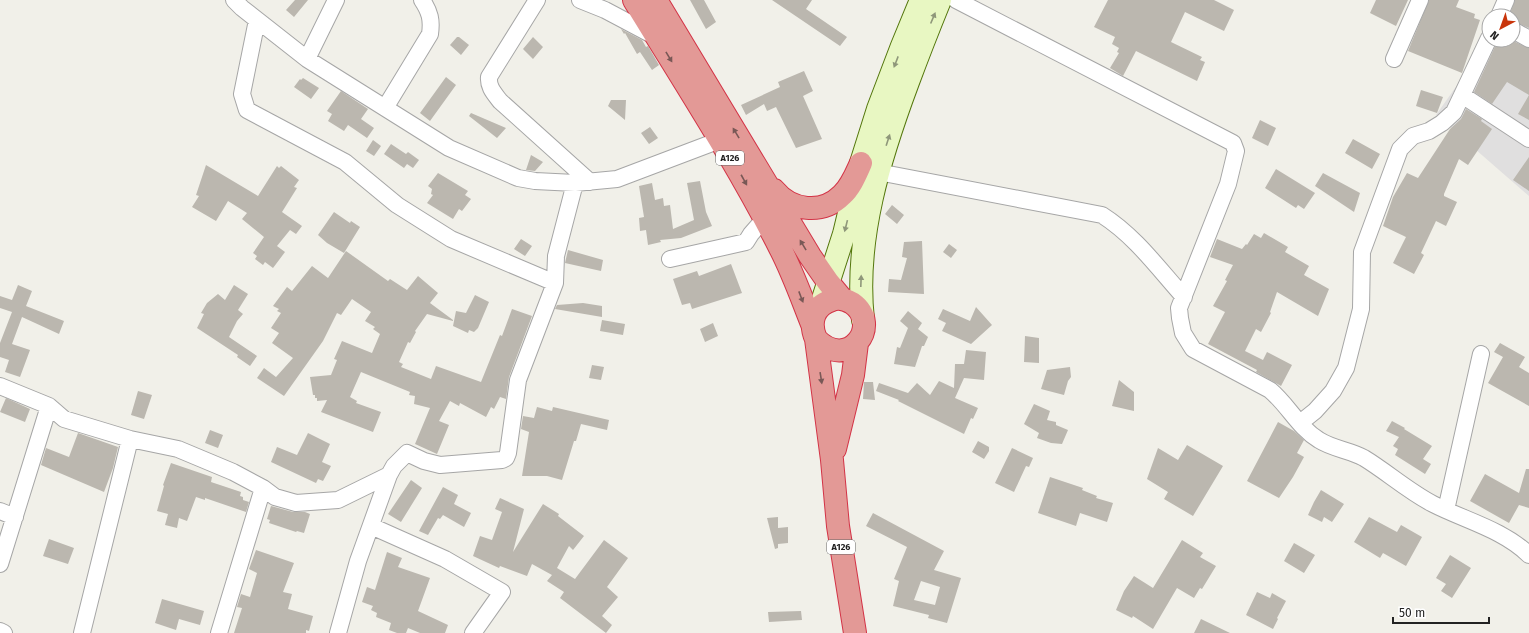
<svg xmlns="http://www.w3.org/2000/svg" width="1529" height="633" font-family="'Fira Sans',sans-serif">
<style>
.residential{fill:#e0dfdf}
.building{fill:#bbb7af;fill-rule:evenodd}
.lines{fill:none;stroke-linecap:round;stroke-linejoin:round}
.street-casing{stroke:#a6a6a6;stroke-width:18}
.secondary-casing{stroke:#53760b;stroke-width:24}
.highway-casing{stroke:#d33346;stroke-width:24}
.street{stroke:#fff;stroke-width:16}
.secondary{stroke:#e8f7c2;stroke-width:22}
.highway{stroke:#e39996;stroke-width:22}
.oneway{fill:#8f977a}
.oneway2{fill:#795856}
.labels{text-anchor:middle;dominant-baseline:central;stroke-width:3.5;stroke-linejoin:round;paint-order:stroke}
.shield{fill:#fff;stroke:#646464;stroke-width:1}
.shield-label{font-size:9px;font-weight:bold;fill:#222}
</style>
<rect width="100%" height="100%" fill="#f1f0e9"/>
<path class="residential" d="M 1517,0 L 1529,0 L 1529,196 L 1436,115 L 1489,40 L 1513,40 L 1513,16 L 1506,16 Z"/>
<path class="building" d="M 295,0 L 308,0 L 294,17 L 286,10 Z
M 690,0 L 704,0 L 716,22 L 706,29 Z
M 772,0 L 812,0 L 806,9 L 847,37 L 840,46 Z
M 1108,0 L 1214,0 L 1234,10 L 1224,31 L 1185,12 L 1171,42 L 1202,57 L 1200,60 L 1205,62 L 1197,81 L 1136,51 L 1123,76 L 1110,68 L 1119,53 L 1117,52 L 1119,48 L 1112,44 L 1115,37 L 1094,27 Z
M 1376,0 L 1408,0 L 1396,26 L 1370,13 Z
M 1429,0 L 1459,0 L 1456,7 L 1475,14 L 1474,18 L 1480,20 L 1462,73 L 1408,51 Z
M 1515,0 L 1529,0 L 1529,28 L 1513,21 L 1513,16 L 1509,16 Z
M 621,29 L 642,40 L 646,47 L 648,46 L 659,65 L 652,70 L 640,52 L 637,54 L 625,33 L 624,34 Z
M 457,37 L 459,37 L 469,45 L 461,55 L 450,45 Z
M 533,37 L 543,47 L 533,59 L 523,49 Z
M 1498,40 L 1505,45 L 1509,40 L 1511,40 L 1529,48 L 1529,120 L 1518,114 L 1529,95 L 1507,82 L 1492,104 L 1474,92 Z
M 804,71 L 813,91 L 803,96 L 822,139 L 796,148 L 776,107 L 767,111 L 764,104 L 746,115 L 741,105 L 780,87 L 778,82 Z
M 446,77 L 456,85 L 430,121 L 420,113 Z
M 303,78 L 319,88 L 311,99 L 294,87 L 300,79 L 301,80 Z
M 1421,90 L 1443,97 L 1437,113 L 1416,106 Z
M 341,91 L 368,109 L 361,119 L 374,128 L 367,138 L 348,125 L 344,131 L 328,121 L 332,114 L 327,111 Z
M 611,100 L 626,100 L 625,120 L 608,106 Z
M 1466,109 L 1482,119 L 1481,121 L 1492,129 L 1468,165 L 1459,159 L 1444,194 L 1444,196 L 1457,202 L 1446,226 L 1436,221 L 1421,253 L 1424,255 L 1414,274 L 1393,263 L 1406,237 L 1383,226 L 1393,197 L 1407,173 L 1418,178 L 1450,129 L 1461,119 Z
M 471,113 L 506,128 L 497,138 L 469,116 Z
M 1260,120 L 1276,128 L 1268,146 L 1252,138 Z
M 650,127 L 658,138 L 649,144 L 641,133 Z
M 1353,139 L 1380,154 L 1372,169 L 1345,153 Z
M 373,140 L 381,146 L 374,156 L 366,151 Z
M 391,144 L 406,154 L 408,152 L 419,160 L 413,168 L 407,164 L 404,168 L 384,154 Z
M 531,155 L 543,162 L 535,171 L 526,170 Z
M 1529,157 L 1529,191 L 1513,180 Z
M 206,165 L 258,196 L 277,166 L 279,168 L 281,166 L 299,180 L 294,187 L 297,188 L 282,212 L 302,226 L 296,234 L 290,230 L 277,246 L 285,252 L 273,268 L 265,262 L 263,265 L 255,259 L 257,256 L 253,253 L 264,237 L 242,219 L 247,213 L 228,201 L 216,221 L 192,207 L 199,196 L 196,195 Z
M 1276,169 L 1315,193 L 1304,209 L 1298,205 L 1296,208 L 1265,188 Z
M 438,173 L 468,191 L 465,195 L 471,199 L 462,211 L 459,209 L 453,219 L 427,203 L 433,195 L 431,194 L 432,189 L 428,186 Z
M 1323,173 L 1360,193 L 1354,212 L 1315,186 Z
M 700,181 L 706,212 L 712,226 L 681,238 L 660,240 L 661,242 L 648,245 L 646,230 L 640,231 L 639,218 L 644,217 L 639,186 L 652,183 L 655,200 L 663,198 L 664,206 L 670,205 L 673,229 L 694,220 L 687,183 Z
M 892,205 L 904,215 L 897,224 L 885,214 Z
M 334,212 L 350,223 L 351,221 L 360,227 L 344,253 L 327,243 L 318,235 Z
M 1264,233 L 1288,247 L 1285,252 L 1309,266 L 1304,275 L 1329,289 L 1318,316 L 1277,292 L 1270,312 L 1271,313 L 1261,332 L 1256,329 L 1245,351 L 1263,360 L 1267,352 L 1292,365 L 1281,386 L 1256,372 L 1257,370 L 1208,344 L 1225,312 L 1213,306 L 1227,281 L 1225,280 L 1233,265 L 1210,257 L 1217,239 L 1242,249 L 1246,244 L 1247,245 L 1254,234 L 1261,238 Z
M 521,239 L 532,246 L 525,256 L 514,249 Z
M 922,241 L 924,294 L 888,292 L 889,279 L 901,280 L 907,258 L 902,257 L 904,242 Z
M 949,244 L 957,250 L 951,258 L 943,252 Z
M 568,250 L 603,260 L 601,271 L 565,263 Z
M 346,251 L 388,281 L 390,279 L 407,290 L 418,276 L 438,293 L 430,303 L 453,320 L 453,321 L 427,314 L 415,331 L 416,332 L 410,343 L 408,342 L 399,362 L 403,364 L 401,367 L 431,379 L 436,366 L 481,382 L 500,335 L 502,336 L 512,309 L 532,316 L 509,377 L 506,399 L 500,397 L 494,409 L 491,407 L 486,417 L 460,403 L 459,406 L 450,401 L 439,421 L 449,425 L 437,454 L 415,444 L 430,408 L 414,404 L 415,396 L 409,395 L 410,392 L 361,372 L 350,397 L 357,401 L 356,403 L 381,412 L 373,432 L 321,412 L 327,400 L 317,401 L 317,398 L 315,398 L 315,395 L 313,395 L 310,377 L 331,375 L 337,360 L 334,359 L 342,341 L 372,353 L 380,334 L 373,329 L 375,327 L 365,321 L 371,312 L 352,299 L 341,315 L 337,313 L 323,341 L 284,396 L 257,378 L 264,368 L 276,377 L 293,358 L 272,343 L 279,333 L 271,328 L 281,313 L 277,311 L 279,309 L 273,306 L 287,287 L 292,291 L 312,266 L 328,278 Z
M 731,264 L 742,293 L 692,309 L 690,303 L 682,305 L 673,279 L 697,271 L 699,276 Z
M 18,285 L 32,291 L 26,306 L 64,321 L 59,334 L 22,317 L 12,344 L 30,350 L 20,377 L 5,372 L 9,360 L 0,357 L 0,343 L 12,312 L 0,308 L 0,296 L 12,300 Z
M 234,285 L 248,294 L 238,310 L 243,314 L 237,321 L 229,337 L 257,356 L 250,366 L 237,357 L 238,355 L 197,328 L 204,314 L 201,313 L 207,303 L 218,294 L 225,300 Z
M 475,295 L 489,302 L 478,328 L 474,332 L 469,330 L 468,333 L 453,326 L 456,311 L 466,313 Z
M 583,303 L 602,306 L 602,317 L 555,309 L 557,305 Z
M 976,307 L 992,325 L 971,344 L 942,331 L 946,323 L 938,319 L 943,309 L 970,321 Z
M 908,311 L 922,323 L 918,329 L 928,337 L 924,346 L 922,346 L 915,367 L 894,364 L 897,347 L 900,348 L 908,328 L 900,321 Z
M 602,320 L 625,324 L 623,335 L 600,331 Z
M 713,323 L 718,336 L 705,342 L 700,329 Z
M 1025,336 L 1039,338 L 1039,363 L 1024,362 Z
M 1500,343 L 1525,357 L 1519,367 L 1529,373 L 1529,406 L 1488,383 L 1503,357 L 1494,352 Z
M 966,350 L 986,352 L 984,380 L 964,378 L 955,398 L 978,408 L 973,419 L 971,418 L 964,434 L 898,401 L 899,400 L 876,391 L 879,383 L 908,393 L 917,383 L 930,395 L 939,381 L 954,388 L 955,364 L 964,364 Z
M 592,365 L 604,367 L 601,380 L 589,378 Z
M 1070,367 L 1071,377 L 1068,381 L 1064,395 L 1041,389 L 1047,370 Z
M 1119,380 L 1134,392 L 1134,411 L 1112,406 Z
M 864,382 L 873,382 L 875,400 L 863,399 Z
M 138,391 L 152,395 L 144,419 L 131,415 Z
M 6,398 L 30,409 L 25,422 L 0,412 Z
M 1034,404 L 1050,411 L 1047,420 L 1056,422 L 1056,425 L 1068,430 L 1062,444 L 1051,443 L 1037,438 L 1039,433 L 1024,424 Z
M 537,407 L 552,411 L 553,407 L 609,420 L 607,430 L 581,424 L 576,441 L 574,441 L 562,480 L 547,476 L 522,476 L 529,432 L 521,429 L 523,416 L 534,418 Z
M 1392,421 L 1405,428 L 1404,429 L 1432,446 L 1423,459 L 1431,464 L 1425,474 L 1395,455 L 1398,449 L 1393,446 L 1399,437 L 1386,431 Z
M 1278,422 L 1294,431 L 1304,440 L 1297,453 L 1304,457 L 1293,477 L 1279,498 L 1247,481 Z
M 210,430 L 223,435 L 218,448 L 205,443 Z
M 78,433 L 118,447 L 113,468 L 104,492 L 41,465 L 46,448 L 69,457 Z
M 308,433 L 330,444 L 322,462 L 331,466 L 323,481 L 318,479 L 316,483 L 271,462 L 277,447 L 297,455 Z
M 978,441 L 989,447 L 989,451 L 984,459 L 972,452 Z
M 1187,445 L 1223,466 L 1193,516 L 1164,499 L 1168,492 L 1147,479 L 1158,448 L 1178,460 Z
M 1012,448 L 1033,458 L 1029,467 L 1026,466 L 1014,492 L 995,483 Z
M 171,463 L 212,477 L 211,482 L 241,492 L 240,496 L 243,497 L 243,500 L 249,502 L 246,512 L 205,498 L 205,500 L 196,497 L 187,521 L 179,518 L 177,528 L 165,525 L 168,514 L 157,511 L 164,486 L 163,485 Z
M 1526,469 L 1529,469 L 1529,508 L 1519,505 L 1509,523 L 1470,501 L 1485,474 L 1519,493 Z
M 1050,477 L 1083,488 L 1082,490 L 1097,496 L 1096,498 L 1113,503 L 1107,522 L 1080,513 L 1076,526 L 1038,513 Z
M 411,480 L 422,488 L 401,522 L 388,514 Z
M 443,487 L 458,495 L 454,504 L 471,513 L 464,527 L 443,515 L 440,519 L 438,518 L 428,535 L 419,531 Z
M 1321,490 L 1344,504 L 1332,522 L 1324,517 L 1322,522 L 1308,515 L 1314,502 Z
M 500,498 L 524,509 L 513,552 L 543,504 L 559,514 L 558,516 L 584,536 L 573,550 L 569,546 L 557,568 L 575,579 L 604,540 L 628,558 L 607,587 L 618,597 L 602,616 L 612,625 L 606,633 L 560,598 L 564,592 L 547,581 L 552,575 L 532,564 L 527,576 L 500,566 L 499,568 L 473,556 L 480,536 L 492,540 L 502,512 L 495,509 Z
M 271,506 L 293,512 L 305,512 L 310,514 L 304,533 L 297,531 L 296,532 L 269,523 L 270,520 L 267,519 Z
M 873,513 L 944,551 L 934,570 L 961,578 L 947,623 L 928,618 L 929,615 L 893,606 L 899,581 L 894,579 L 907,547 L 866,526 ZM 921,581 L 940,587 L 935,605 L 914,600 Z
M 778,517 L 778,528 L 788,527 L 788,543 L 778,544 L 778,548 L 775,549 L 767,518 Z
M 1369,517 L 1397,532 L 1401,525 L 1422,537 L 1406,566 L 1383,553 L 1380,558 L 1354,542 Z
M 49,539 L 74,548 L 68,564 L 43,556 Z
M 1182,540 L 1203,553 L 1200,557 L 1216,566 L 1202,589 L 1200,588 L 1194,598 L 1177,588 L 1153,629 L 1133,616 L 1132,618 L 1116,610 L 1124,591 L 1134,576 L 1153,588 Z
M 1294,543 L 1315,555 L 1304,573 L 1284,561 Z
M 256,550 L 294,563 L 283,592 L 292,594 L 288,609 L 313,616 L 309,631 L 306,630 L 306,633 L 234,633 L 242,608 L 237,607 L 241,594 L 250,597 L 257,573 L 249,569 Z
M 387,552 L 402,558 L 398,567 L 430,578 L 418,611 L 448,625 L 445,633 L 420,633 L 408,628 L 406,633 L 397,633 L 389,630 L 391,623 L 376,617 L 377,613 L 371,610 L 373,606 L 362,602 L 367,587 L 375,590 Z
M 1450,555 L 1471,568 L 1452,598 L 1441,591 L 1446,584 L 1436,578 Z
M 1257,592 L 1270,598 L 1272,593 L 1286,601 L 1277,618 L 1278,619 L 1273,629 L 1246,615 Z
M 162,599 L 204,611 L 200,625 L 179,619 L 176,630 L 155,623 Z
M 801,611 L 802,620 L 769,622 L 768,612 Z
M 1201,619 L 1230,633 L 1194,633 Z"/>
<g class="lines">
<defs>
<path id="street" d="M 234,0 L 242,8 L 307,59 L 449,148 L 518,178 L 535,181 L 575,183 L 617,179 L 720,140
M 537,0 L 489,77 C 488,87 494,93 500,101 L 590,182
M 580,0 L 605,10 L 656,37
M 956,0 L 1233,143 L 1236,151 L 1228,184 L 1179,308 L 1180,318 L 1183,333 L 1193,349 L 1270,390 C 1288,405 1299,428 1319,440 C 1333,449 1350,450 1364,458 C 1387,472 1408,491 1433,504 C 1464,520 1504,530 1529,555
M 1499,16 L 1506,0
M 257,20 L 242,94 L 247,110 L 345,162 L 397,205 L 451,239 L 555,283
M 1513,30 L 1529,39
M 307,59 L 336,0
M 1394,59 L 1420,0
M 1462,95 L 1529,139
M 385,108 L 430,34 C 432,20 430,12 422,0
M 878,172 L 1102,215 C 1135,236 1158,268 1184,297
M 670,259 L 746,242 L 751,234 L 765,218
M 0,386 L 49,406 L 64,419 L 130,439 L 178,449 L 233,472 L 263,488 L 275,497 L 296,503 L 338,500 L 389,475
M 1300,423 L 1315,411 L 1333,391 L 1346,368 L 1361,309 L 1362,252 L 1400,149 L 1413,136 L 1429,131 L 1442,123 L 1454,112 L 1489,38
M 1446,510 L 1481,354
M 0,511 L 15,517
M 371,526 L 445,559 L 502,592 L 473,633
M 0,564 L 49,406
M 0,631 L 4,633
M 82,633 L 130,439
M 219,633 L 263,488
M 338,633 L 358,561 L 389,475 L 394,466 L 407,453 L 424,461 L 440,465 L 502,460 L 506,458 L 508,453 L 518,380 L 555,283 L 556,256 L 575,183"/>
<path id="secondary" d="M 823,299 L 844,234 L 861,163 L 878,109 L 902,46 L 921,0
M 863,320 C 854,239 880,157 908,82 C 918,55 929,27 940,0"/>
<path id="highway" d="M 634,0 C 684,82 737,163 780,248 C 793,273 802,299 812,324
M 656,0 L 810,256 L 828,282 L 842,299
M 774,190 C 791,211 822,215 842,195 C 851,187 856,174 861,163
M 816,339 C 848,372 883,325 852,303 C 845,299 839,297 832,300 C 813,306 809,323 816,339 L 832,460 L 838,526 L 855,633
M 835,449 L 853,375 L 857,343"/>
</defs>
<use href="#street" class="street-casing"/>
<use href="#secondary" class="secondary-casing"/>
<use href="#highway" class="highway-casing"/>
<use href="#street" class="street"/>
<use href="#secondary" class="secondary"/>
<use href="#highway" class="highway"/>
</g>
<defs><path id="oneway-solid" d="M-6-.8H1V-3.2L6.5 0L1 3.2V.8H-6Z"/></defs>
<g class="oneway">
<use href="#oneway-solid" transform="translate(933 18) rotate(-67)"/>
<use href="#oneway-solid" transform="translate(896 62) rotate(111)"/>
<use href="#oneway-solid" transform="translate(888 140) rotate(-72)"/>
<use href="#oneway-solid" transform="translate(846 226) rotate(104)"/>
<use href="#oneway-solid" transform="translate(861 281) rotate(-88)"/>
</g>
<g class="oneway2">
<use href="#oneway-solid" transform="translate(669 57) rotate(59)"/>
<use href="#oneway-solid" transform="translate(736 133) rotate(-121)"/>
<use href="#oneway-solid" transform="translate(744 180) rotate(61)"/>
<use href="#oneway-solid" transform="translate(803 245) rotate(-121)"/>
<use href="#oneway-solid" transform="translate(801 297) rotate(69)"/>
<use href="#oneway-solid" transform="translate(821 378) rotate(81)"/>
</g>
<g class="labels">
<g class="shield">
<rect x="716" y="151" width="28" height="14" rx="3"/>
<rect x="827" y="540" width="28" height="14" rx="3"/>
</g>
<g class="shield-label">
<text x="730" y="158">A126</text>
<text x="841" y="547">A126</text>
</g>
</g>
<g transform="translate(1501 28) rotate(221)"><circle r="19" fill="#ffffff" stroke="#a7a7a7"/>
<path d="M0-3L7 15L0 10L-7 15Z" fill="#c9350b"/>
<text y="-6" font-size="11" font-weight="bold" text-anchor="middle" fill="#222222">N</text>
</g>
<path d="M1393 617v6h96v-6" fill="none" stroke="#222222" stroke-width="2"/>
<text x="1399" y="617" font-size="12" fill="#222222" stroke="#ffffff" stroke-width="3" paint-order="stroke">50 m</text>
</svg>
